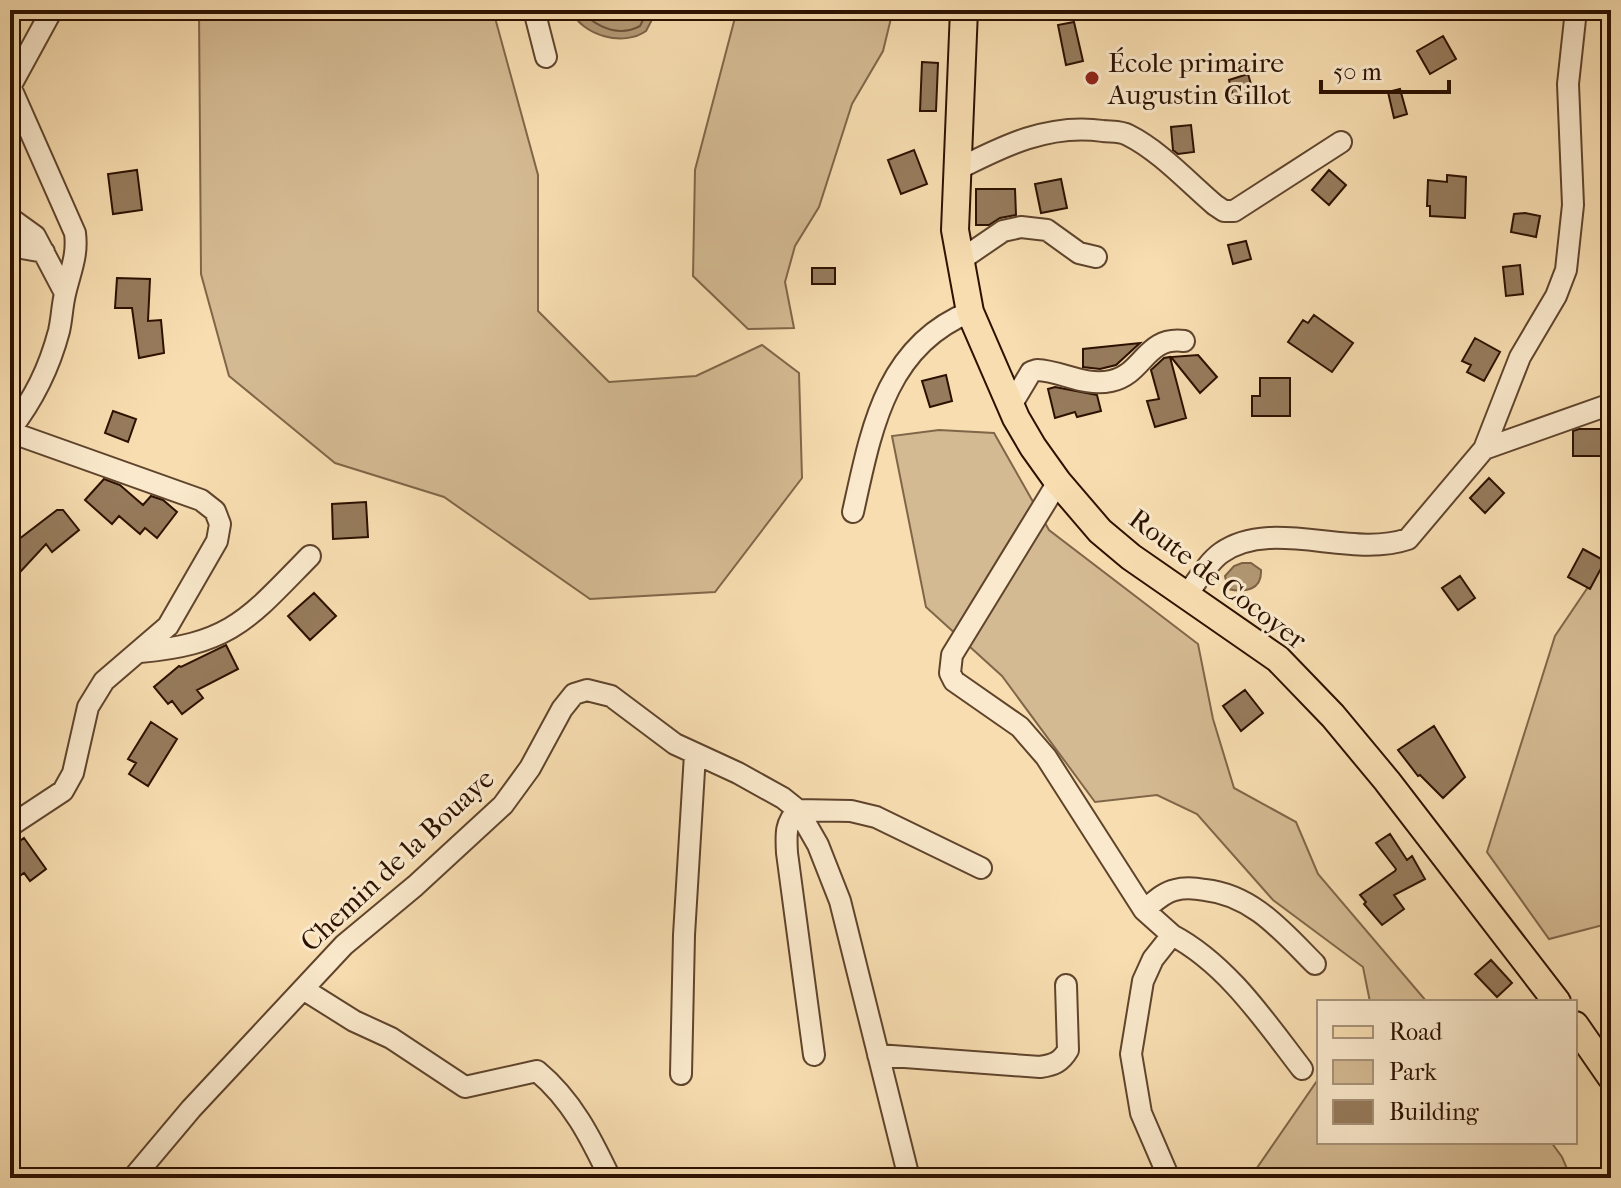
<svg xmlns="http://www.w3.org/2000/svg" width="1621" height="1188" font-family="'IM FELL French Canon',serif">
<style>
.green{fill:#d4ba92;stroke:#806649;stroke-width:2}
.water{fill:#b29874;stroke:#7c6246;stroke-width:2}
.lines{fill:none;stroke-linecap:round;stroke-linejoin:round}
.shore{stroke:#6f543a;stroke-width:2}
.building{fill:#967b5c;stroke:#2c1100;stroke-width:2}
.minor-casing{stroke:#5f442c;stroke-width:24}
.major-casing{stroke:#2c1100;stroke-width:30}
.minor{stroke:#fae9cc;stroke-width:20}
.major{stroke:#f7ddb0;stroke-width:26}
.poi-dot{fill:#8f2418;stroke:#fae9cc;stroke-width:3}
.labels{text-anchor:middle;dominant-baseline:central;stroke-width:6;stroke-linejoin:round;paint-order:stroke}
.poi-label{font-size:28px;fill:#2c1100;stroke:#fae9cc;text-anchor:start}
.street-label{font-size:28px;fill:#2c1100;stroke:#fae9cc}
</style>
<rect width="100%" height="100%" fill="#f7ddb0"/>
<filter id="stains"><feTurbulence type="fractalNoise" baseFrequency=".0025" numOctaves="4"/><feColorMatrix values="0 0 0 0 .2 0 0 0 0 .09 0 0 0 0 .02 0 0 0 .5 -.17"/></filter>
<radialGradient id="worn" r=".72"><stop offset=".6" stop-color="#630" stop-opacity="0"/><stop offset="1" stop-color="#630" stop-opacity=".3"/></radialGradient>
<path class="green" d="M 199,10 L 490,10 L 494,14 L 538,175 L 538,311 L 609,382 L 696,376 L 762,345 L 799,373 L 802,478 L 715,592 L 590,599 L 444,497 L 335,463 L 229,376 L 201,274 Z
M 737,10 L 893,10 L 883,51 L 852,104 L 819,207 L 795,246 L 785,282 L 794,328 L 748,329 L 693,276 L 695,170 Z
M 939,430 L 994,433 L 1049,530 L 1198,644 L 1213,719 L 1234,788 L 1296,822 L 1318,874 L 1427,1002 L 1370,1002 L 1363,967 L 1273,900 L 1197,814 L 1157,795 L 1095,802 L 1002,676 L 926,607 L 892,436 Z
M 1611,553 L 1611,923 L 1549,939 L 1487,852 L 1555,636 Z
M 1319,1078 L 1319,1142 L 1551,1142 L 1562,1157 L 1571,1178 L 1250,1178 Z"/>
<path class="water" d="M 571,10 L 657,10 L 646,31 C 624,47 582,36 571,10 Z
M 1242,563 L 1251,563 L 1261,570 C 1262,590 1245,593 1228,589 L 1225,576 L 1234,566 Z"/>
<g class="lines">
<path class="shore" d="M 579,10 C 596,26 618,38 640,26 L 648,10"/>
</g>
<path class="building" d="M 1074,22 L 1083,61 L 1066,65 L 1058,25 Z
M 1443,36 L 1456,59 L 1430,74 L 1417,51 Z
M 922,62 L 938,63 L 936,111 L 920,111 Z
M 1248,74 L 1255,98 L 1235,104 L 1229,80 Z
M 1400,89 L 1407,114 L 1394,118 L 1388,92 Z
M 1191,125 L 1194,152 L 1178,154 L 1173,150 L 1171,127 Z
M 914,150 L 927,184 L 901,194 L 888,160 Z
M 137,170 L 142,210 L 113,214 L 108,174 Z
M 1329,170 L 1346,185 L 1329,205 L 1312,190 Z
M 1447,175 L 1466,177 L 1465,218 L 1430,216 L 1430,206 L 1427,206 L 1428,180 L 1447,182 Z
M 1061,179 L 1067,208 L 1041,213 L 1035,184 Z
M 976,189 L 1015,189 L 1016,215 L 1000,218 L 989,225 L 976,225 Z
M 1525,213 L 1540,216 L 1536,237 L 1511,232 L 1514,214 Z
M 1246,241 L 1251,259 L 1233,264 L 1228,245 Z
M 1520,265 L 1523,294 L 1506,296 L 1503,267 Z
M 812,268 L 835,268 L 835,284 L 812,284 Z
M 117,278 L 150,279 L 148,321 L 161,320 L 164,353 L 139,358 L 132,308 L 115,308 Z
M 1314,315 L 1353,343 L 1332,372 L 1288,342 L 1303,320 L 1308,323 Z
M 1475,338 L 1500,352 L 1484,381 L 1467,372 L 1471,365 L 1462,361 Z
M 1140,343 L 1116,365 L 1100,369 L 1083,367 L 1083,349 Z
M 1198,355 L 1217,377 L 1200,393 L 1171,357 Z
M 1170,357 L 1186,418 L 1155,427 L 1147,401 L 1159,399 L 1151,370 L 1164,358 Z
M 946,375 L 952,401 L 930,407 L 922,381 Z
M 1260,378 L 1290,378 L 1290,416 L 1252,416 L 1252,396 L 1260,396 Z
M 1055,387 L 1097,395 L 1101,411 L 1077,417 L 1075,412 L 1055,418 L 1048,389 Z
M 113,411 L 136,419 L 128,442 L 105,433 Z
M 1579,429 L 1611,429 L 1611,456 L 1573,456 L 1573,431 Z
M 1489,478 L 1504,493 L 1485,513 L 1470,498 Z
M 104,479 L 120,485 L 143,505 L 151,496 L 163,500 L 177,512 L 157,538 L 145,528 L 140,534 L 119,516 L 112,524 L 85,500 Z
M 366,502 L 368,537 L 333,539 L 332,504 Z
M 57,510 L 63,510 L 79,530 L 52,552 L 46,544 L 10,583 L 10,546 Z
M 1583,549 L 1605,561 L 1590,589 L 1568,577 Z
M 1460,576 L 1475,598 L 1458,610 L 1442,588 Z
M 314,593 L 336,616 L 310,640 L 288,616 Z
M 226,645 L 238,669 L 197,690 L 203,698 L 182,714 L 172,701 L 168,704 L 154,687 L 179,666 L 181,667 Z
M 1245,690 L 1263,713 L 1241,731 L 1223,706 Z
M 151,722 L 177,739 L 148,786 L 129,774 L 136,763 L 128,759 Z
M 1434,726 L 1465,777 L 1443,798 L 1420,775 L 1418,776 L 1398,750 Z
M 1390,834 L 1407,860 L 1412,856 L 1425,879 L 1394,895 L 1404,909 L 1382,925 L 1364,904 L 1366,902 L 1360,895 L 1395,871 L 1396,869 L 1376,843 Z
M 24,838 L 46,869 L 30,881 L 24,873 L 17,878 L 10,869 L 10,848 Z
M 1491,960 L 1512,983 L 1497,997 L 1475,974 Z"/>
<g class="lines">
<defs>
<path id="minor" d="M 534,10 L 546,57
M 10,86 L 75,233 C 78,256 70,272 65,294 C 62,306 62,318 59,331 C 49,369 34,399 10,430
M 10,87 L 52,10
M 956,170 C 1003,146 1049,123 1103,131 C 1111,132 1121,131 1128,135 C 1160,151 1188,182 1215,205 L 1224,211 L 1234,211 L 1341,142
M 10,218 L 35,236 L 65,293
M 10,246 L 44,252
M 962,259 L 1003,231 L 1021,227 L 1047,230 L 1079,253 L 1096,257
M 1010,407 L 1031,372 L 1037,370 C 1062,371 1084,387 1111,381 C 1144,374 1145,336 1184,341
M 10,432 L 201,500 L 215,511 L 220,524 L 217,541 L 168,626 L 104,681 L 88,707 L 73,773 L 63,791 L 10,826
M 1484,449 L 1611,404
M 1058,482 L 952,655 L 950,673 L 954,681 L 1020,727 L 1046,757 L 1144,910 L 1172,935 L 1153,959 L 1143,981 L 1131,1054 L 1141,1113 L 1169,1178
M 853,512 C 871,431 885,346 970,312
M 1186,596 C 1196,583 1207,563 1221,553 C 1272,517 1350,559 1408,539 L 1484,449 L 1520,357 L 1556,296 L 1566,270 L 1573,205 L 1568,84 L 1576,10
M 140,652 C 232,644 249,618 310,556
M 1144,910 C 1153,903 1164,892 1175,890 C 1185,887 1195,888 1205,890 C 1253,895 1283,932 1315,964
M 1172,935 C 1227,964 1265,1021 1302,1069
M 303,989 L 354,1021 L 391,1038 L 465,1087 L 537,1071 C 572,1100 591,1138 610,1178
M 814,1055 L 787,853 C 786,834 785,823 798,810 L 851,811 L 876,817 L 981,868
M 878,1055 L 1040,1067 C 1054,1065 1061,1062 1068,1050 L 1066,985
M 681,1074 L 684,935 L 695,754
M 133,1178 L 191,1109 L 344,945 L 415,886 L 503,805 L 530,768 L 562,709 L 574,694 L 587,690 L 611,696 L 675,744 L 738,773 L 783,798 L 798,810 L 818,845 L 840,901 L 909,1178"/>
<path id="major" d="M 964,10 L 955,230 L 970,312 L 1016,418 L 1033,447 L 1058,482 L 1100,531 L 1131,557 L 1278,659 L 1333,716 L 1387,781 L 1557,1002
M 1575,1025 L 1611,1077"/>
</defs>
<use href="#minor" class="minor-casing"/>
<use href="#major" class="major-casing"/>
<use href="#minor" class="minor"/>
<use href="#major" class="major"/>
</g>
<circle class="poi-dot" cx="1092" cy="78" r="8"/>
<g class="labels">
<g class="poi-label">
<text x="1108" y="62">École primaire<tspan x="1108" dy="32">Augustin Gillot</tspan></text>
</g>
<g class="street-label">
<text transform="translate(1218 579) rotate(37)">Route de Cocoyer</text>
<text transform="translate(397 860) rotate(-43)">Chemin de la Bouaye</text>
</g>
</g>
<rect width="1621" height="1188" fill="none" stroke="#f7ddb0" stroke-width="40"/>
<rect x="12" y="12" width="1597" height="1164" fill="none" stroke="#2c1100" stroke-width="4"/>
<rect x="20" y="20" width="1581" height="1148" fill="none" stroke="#2c1100" stroke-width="2"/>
<rect x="1317" y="1000" width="260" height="144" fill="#fae9cc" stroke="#a8937a" stroke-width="2"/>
<rect x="1333" y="1026" width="40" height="12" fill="#f7ddb0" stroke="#a8937a" stroke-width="2"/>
<text x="1389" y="1040" font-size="24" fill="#2c1100">Road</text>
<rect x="1333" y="1060" width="40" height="24" fill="#d4ba92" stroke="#a8937a" stroke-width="2"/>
<text x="1389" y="1080" font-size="24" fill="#2c1100">Park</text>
<rect x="1333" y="1100" width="40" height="24" fill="#967b5c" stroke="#a8937a" stroke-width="2"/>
<text x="1389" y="1120" font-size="24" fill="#2c1100">Building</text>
<path d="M1321 80v12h128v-12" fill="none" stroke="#2c1100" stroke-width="4"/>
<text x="1333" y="80" font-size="24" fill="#2c1100" stroke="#fae9cc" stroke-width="6" paint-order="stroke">50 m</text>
<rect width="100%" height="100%" filter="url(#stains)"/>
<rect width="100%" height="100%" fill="url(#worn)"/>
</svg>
